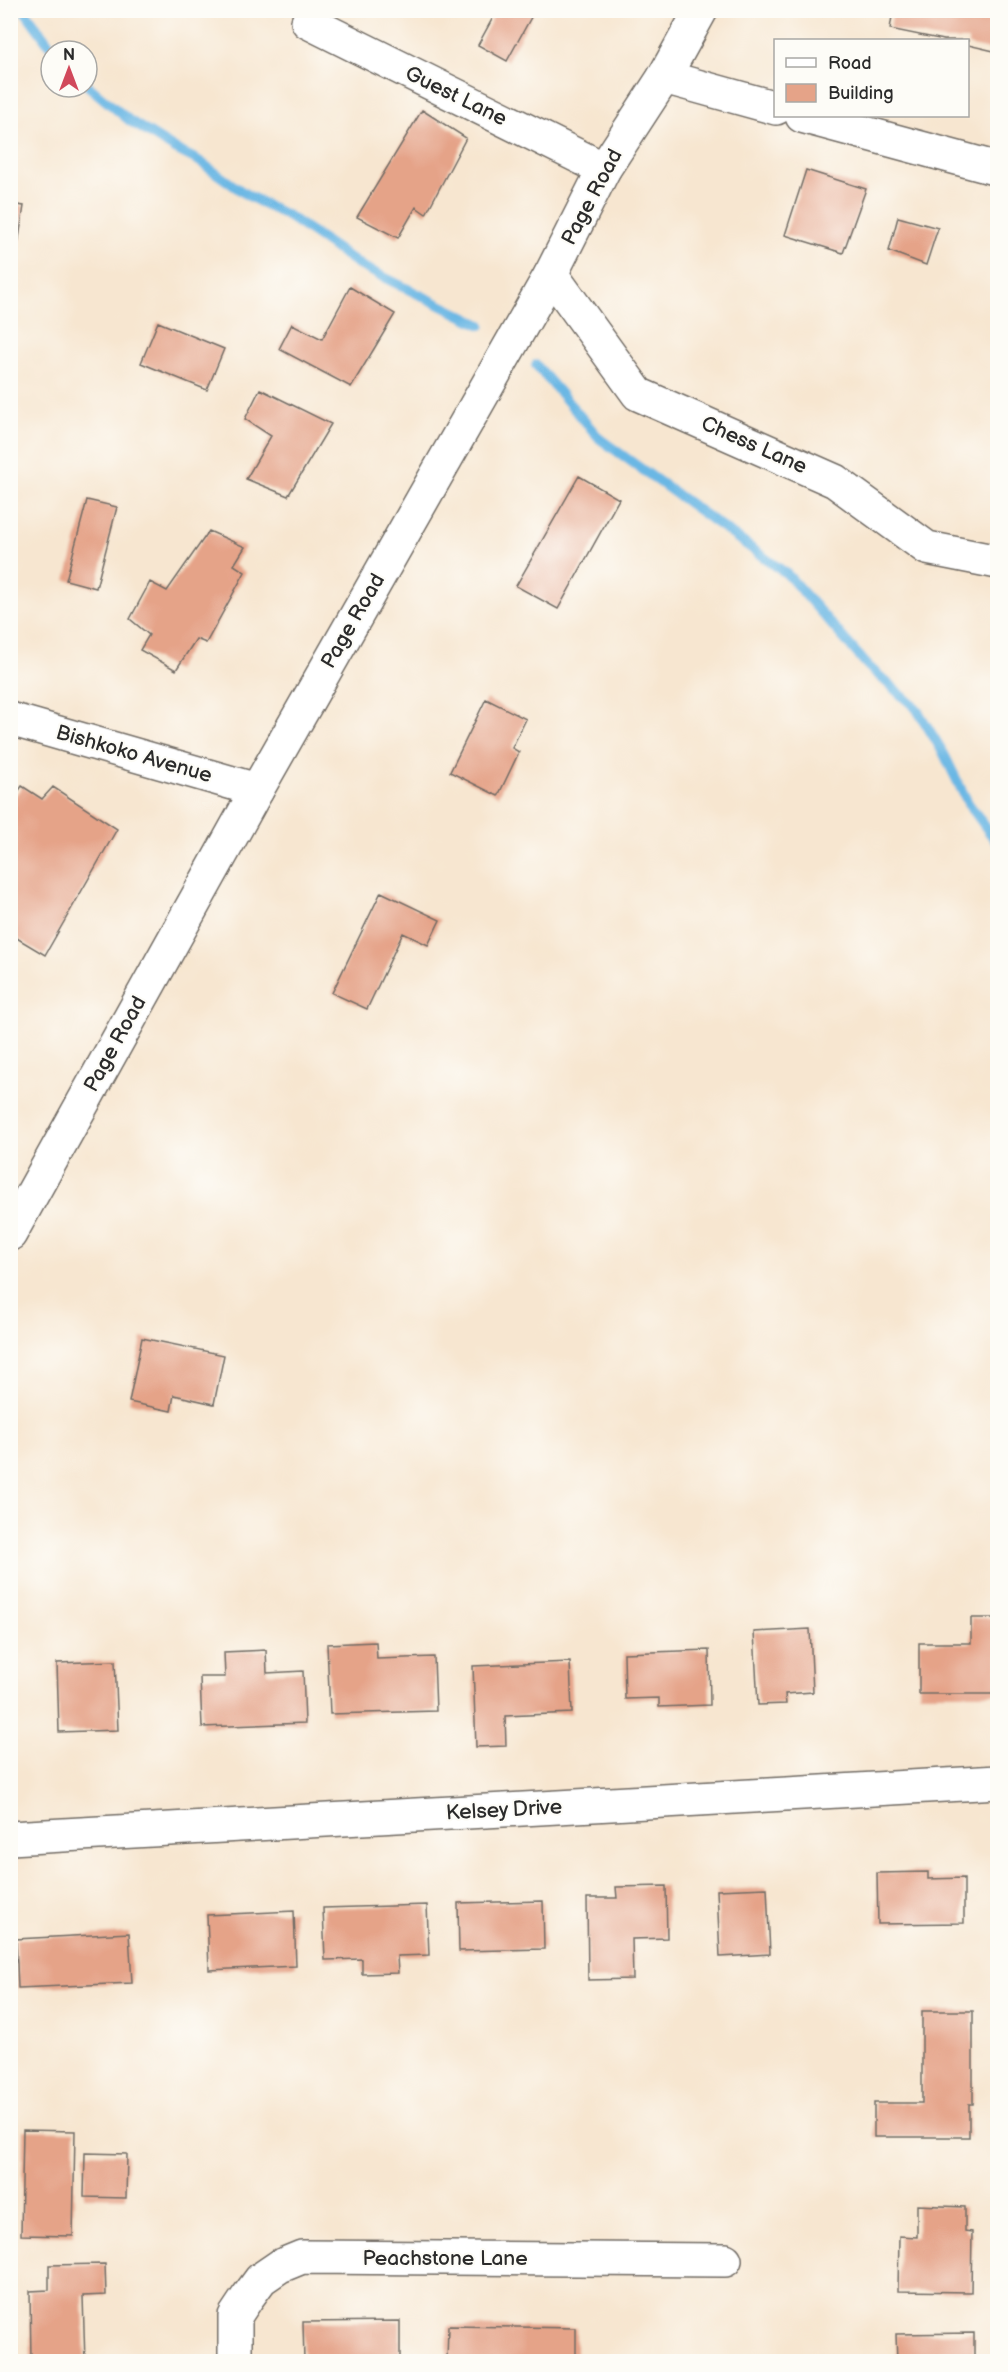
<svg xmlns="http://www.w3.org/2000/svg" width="1008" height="2372" font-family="'Balsamiq Sans',sans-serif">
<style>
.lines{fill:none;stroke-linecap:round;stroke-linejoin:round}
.stream{stroke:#6ab7e4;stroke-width:10}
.building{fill:#e5a388}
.street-casing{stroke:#726c65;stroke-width:36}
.secondary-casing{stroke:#726c65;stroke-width:36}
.street{stroke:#fff;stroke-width:33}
.secondary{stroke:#fff;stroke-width:33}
.labels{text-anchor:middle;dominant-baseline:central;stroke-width:4.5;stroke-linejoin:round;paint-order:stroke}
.street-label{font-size:21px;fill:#2b2b2b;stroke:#fdfcf7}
</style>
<rect width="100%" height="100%" fill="#fdfcf7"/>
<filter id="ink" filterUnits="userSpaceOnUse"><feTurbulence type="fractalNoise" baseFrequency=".0167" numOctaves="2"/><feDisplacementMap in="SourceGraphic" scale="12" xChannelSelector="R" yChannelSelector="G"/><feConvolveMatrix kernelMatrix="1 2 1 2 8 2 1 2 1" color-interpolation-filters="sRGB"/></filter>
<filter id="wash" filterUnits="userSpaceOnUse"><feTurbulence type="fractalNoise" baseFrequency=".008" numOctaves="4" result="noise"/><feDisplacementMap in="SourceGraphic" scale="24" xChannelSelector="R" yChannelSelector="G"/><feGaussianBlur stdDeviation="1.35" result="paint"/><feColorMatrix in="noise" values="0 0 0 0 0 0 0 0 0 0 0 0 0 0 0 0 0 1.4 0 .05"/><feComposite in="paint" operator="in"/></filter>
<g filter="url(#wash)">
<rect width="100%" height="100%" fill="#f7e6d0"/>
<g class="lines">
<path class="stream" d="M 24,10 L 54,51
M 87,85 L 130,121 L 175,149 L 199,161 L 247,195 L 288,216 L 361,266 L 481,325
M 536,365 L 600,439 L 787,574 L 868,666 L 916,708 L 944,754 L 968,803 L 998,844"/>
</g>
<g id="blocks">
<path class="building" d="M 492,10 L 535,10 L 507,61 L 478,45 L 496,12 Z
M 893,10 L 998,10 L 998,52 L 968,45 L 968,40 L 944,40 L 890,29 Z
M 422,110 L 466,138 L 426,214 L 416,207 L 398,238 L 357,217 Z
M 806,170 L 866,189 L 843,253 L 785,235 Z
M 10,204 L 24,206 L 12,283 L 10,283 Z
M 898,217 L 938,228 L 926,265 L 889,251 Z
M 350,287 L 395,314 L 351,387 L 279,349 L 292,324 L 322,339 Z
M 158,322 L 224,349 L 207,390 L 141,363 Z
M 260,389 L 331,424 L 288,496 L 246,479 L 271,436 L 245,419 Z
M 579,476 L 619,499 L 558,609 L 516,586 Z
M 87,500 L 117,507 L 96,588 L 66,580 Z
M 209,531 L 245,547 L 234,565 L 245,572 L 206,643 L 196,639 L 176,670 L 140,650 L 149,635 L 130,619 L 150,582 L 167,591 Z
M 486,699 L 526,719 L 512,748 L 519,752 L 498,796 L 450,772 Z
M 22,786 L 42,799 L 53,787 L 117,829 L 45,955 L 10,934 L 10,803 Z
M 381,892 L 440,920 L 428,945 L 403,933 L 367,1009 L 332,993 Z
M 142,1338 L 224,1355 L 214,1404 L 174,1395 L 171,1411 L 129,1402 Z
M 971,1618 L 998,1618 L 998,1694 L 919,1694 L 919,1643 L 971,1643 Z
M 810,1629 L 813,1692 L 785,1694 L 786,1704 L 758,1705 L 754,1632 Z
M 376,1642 L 377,1659 L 434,1657 L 436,1711 L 330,1714 L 327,1644 Z
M 266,1650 L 267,1673 L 303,1671 L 305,1723 L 202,1727 L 200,1677 L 225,1677 L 224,1652 Z
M 709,1650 L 710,1705 L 659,1707 L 659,1698 L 625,1699 L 624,1653 Z
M 115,1661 L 118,1730 L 59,1732 L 57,1663 Z
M 570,1662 L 572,1713 L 505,1716 L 506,1746 L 476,1747 L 473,1666 Z
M 928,1872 L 928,1879 L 964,1878 L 964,1923 L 878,1924 L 877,1873 Z
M 666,1886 L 667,1938 L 632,1939 L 633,1979 L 588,1980 L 587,1898 L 617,1898 L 616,1887 Z
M 767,1888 L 770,1954 L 720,1957 L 717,1890 Z
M 543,1901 L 544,1949 L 459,1951 L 458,1903 Z
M 427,1905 L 429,1955 L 397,1956 L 398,1973 L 362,1974 L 362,1959 L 325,1960 L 323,1908 Z
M 294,1911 L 296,1966 L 209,1970 L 207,1915 Z
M 129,1933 L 132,1983 L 18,1988 L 16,1939 Z
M 922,2011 L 973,2011 L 973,2104 L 969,2104 L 969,2137 L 874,2137 L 874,2103 L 922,2103 Z
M 23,2130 L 75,2131 L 73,2236 L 21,2235 Z
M 85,2153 L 127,2154 L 126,2198 L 84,2197 Z
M 917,2205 L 965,2207 L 965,2231 L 972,2232 L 971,2292 L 898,2291 L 899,2236 L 917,2237 Z
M 105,2264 L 106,2295 L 83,2296 L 85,2362 L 31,2362 L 30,2291 L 49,2290 L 49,2265 Z
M 400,2321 L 400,2362 L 304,2362 L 303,2322 Z
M 448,2326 L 576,2328 L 576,2362 L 447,2362 Z
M 974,2333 L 974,2362 L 897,2362 L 896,2334 Z"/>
</g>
</g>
<g filter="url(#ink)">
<use href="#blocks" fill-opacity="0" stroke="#726c65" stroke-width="1.5"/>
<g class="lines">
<defs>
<path id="street" d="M 308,22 L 604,169
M 664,77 L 776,108
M 802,116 L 998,169
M 551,274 L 638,394 L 835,481 L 927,548 L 998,562
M 10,719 L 257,790
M 10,1838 L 998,1782
M 235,2362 L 235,2316 L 247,2298 L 261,2279 L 280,2266 L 302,2257 L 725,2260"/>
<path id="secondary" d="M 10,1234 L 257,790 L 551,274 L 604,169 L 664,77 L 701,10"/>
</defs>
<use href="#street" class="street-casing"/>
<use href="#secondary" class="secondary-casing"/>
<use href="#street" class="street"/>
<use href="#secondary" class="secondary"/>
</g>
</g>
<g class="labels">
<g class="street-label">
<text transform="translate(456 96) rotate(26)">Guest Lane</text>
<text transform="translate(592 197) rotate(-62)">Page Road</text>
<text transform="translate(754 445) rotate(24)">Chess Lane</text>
<text transform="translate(353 621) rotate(-60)">Page Road</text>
<text transform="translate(134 754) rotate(16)">Bishkoko Avenue</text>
<text transform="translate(115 1044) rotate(-61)">Page Road</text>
<text transform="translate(504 1810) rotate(-3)">Kelsey Drive</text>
<text x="445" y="2258">Peachstone Lane</text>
</g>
</g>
<rect width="1008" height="2372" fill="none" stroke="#fdfcf7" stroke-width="36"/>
<rect x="774" y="39" width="195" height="78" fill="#fdfcf7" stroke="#a9a8a5" stroke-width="1.5"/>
<rect x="786" y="58" width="30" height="9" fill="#ffffff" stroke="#a9a8a5" stroke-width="1.5"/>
<text x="828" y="69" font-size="18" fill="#2b2b2b">Road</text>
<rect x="786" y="84" width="30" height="18" fill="#e5a388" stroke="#a9a8a5" stroke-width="1.5"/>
<text x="828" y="99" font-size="18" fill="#2b2b2b">Building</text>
<g transform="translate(69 69)"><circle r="28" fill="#fdfcf7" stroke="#a9a8a5" stroke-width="1.5"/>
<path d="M0-4.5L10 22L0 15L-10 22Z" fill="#d1495b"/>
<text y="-9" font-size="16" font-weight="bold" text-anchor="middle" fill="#2b2b2b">N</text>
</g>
</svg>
